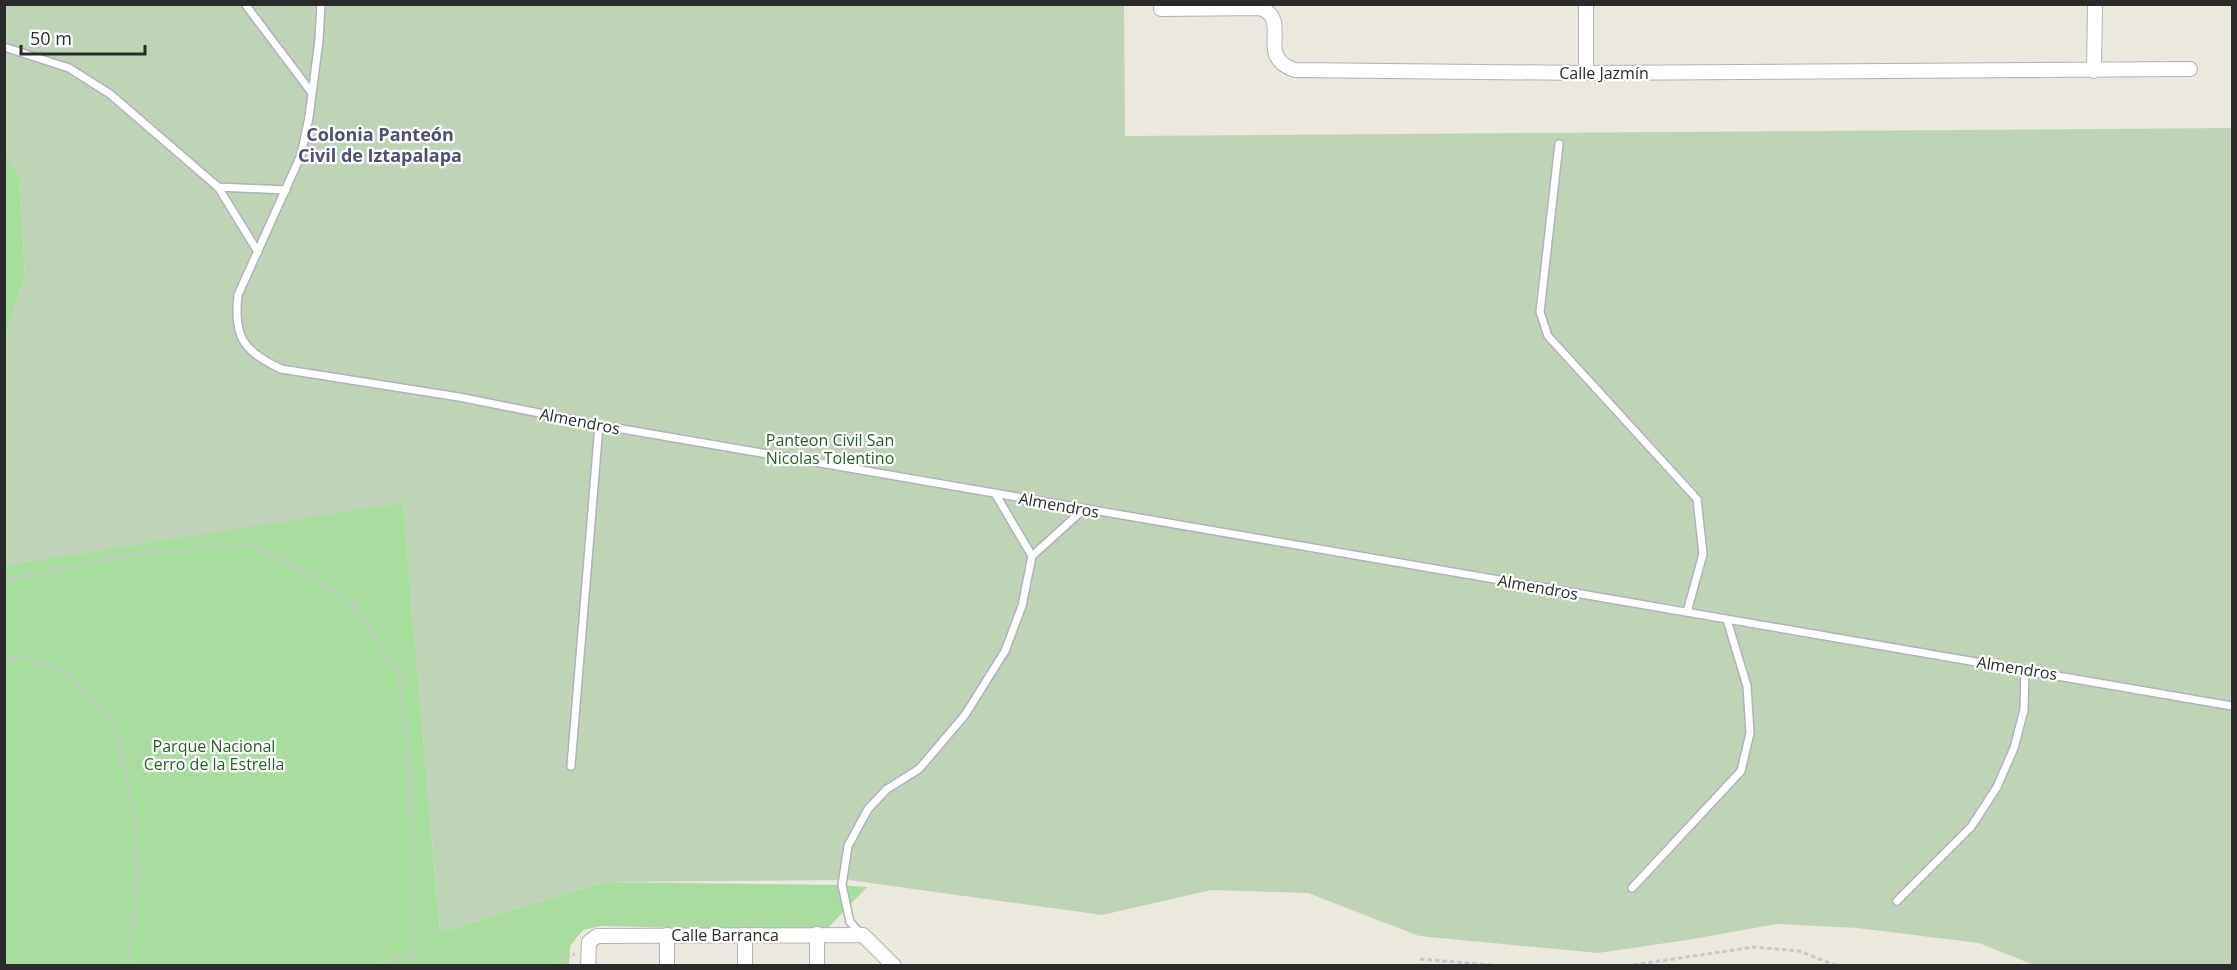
<svg xmlns="http://www.w3.org/2000/svg" width="2237" height="970" font-family="'Open Sans',sans-serif">
<style>
.green{fill:#a7de9e}
.cemetery{fill:#bfd4b6}
.lines{fill:none;stroke-linecap:round;stroke-linejoin:round}
.service-casing{stroke:#b1b1bd;stroke-width:10}
.minor-casing{stroke:#b1b1bd;stroke-width:16}
.path{stroke:#c8c8c8;stroke-width:3;stroke-dasharray:4.5 3;stroke-linecap:butt}
.service{stroke:#fff;stroke-width:7}
.minor{stroke:#fff;stroke-width:14}
.labels{text-anchor:middle;dominant-baseline:central;stroke-width:4.5;stroke-linejoin:round;paint-order:stroke}
.street-label{font-size:16px;fill:#2a2a2a;stroke:#fff}
.park-label{font-size:16px;fill:#20631f;stroke:#fff}
.neighbourhood-label{font-size:18px;font-weight:bold;fill:#4e4e78;stroke:#fff}
</style>
<rect width="100%" height="100%" fill="#ebe8dd"/>
<path class="green" d="M 5,154 L 20,176 L 25,276 L 5,338 Z
M 403,502 L 440,932 L 604,882 L 838,885 L 867,887 L 825,931 L 601,926 L 583,930 L 570,946 L 569,965 L 5,966 L 5,565 Z"/>
<path class="cemetery" d="M 5,5 L 1124,5 L 1125,136 L 2232,128 L 2232,965 L 2034,965 L 1979,943 L 1857,928 L 1777,924 L 1687,940 L 1598,953 L 1419,936 L 1308,893 L 1211,890 L 1102,915 L 849,880 L 604,882 L 440,932 L 403,503 L 5,565 L 5,338 L 25,276 L 20,176 L 5,154 Z"/>
<g class="lines">
<defs>
<path id="service" d="M 245,4 L 312,93
M 321,4 L 319,40 L 309,117 L 301,155 L 238,295 C 233,338 244,351 281,369 L 459,397 L 599,425 L 2232,706
M 4,47 L 69,68 L 110,94 L 218,187 L 258,252
M 1559,144 L 1540,312 L 1548,336 L 1697,499 L 1703,554 L 1687,612
M 218,187 L 286,190
M 1032,556 L 1084,509
M 571,766 L 599,425
M 1632,888 L 1741,771 L 1750,733 L 1747,686 L 1727,620
M 1897,901 L 1971,827 L 1997,787 L 2014,748 L 2024,710 L 2025,670
M 862,935 L 850,922 L 842,885 L 848,846 L 868,809 L 887,789 L 919,769 L 965,715 L 1005,651 L 1022,606 L 1032,556 L 996,495"/>
<path id="minor" d="M 1161,9 L 1260,8 C 1293,20 1254,57 1295,70 L 1586,73 L 2190,69
M 2094,71 L 2095,4
M 1586,73 L 1586,4
M 817,934 L 817,966
M 588,966 L 589,942 L 597,936 L 863,935 L 894,966
M 667,966 L 667,935
M 745,966 L 745,935"/>
</defs>
<use href="#service" class="service-casing"/>
<use href="#minor" class="minor-casing"/>
<path class="path" d="M 4,581 L 131,555 L 252,545 L 301,570 L 353,604 L 399,673 L 410,768 L 413,944 L 416,966
M 4,659 L 21,657 L 64,669 L 115,727 L 135,815 L 139,878 L 128,966
M 1420,959 L 1502,966
M 374,966 L 413,953
M 545,966 L 575,954
M 1626,966 L 1754,947 L 1799,951 L 1837,966"/>
<use href="#service" class="service"/>
<use href="#minor" class="minor"/>
</g>
<g class="labels">
<g class="street-label">
<text x="1604" y="73">Calle Jazmín</text>
<text transform="translate(580 421) rotate(11)">Almendros</text>
<text transform="translate(1059 505) rotate(10)">Almendros</text>
<text transform="translate(1538 587) rotate(10)">Almendros</text>
<text transform="translate(2017 668) rotate(9)">Almendros</text>
<text x="725" y="935">Calle Barranca</text>
</g>
<g class="park-label">
<text x="830" y="440">Panteon Civil San<tspan x="830" dy="18">Nicolas Tolentino</tspan></text>
<text x="214" y="746">Parque Nacional<tspan x="214" dy="18">Cerro de la Estrella</tspan></text>
</g>
<g class="neighbourhood-label">
<text x="380" y="134">Colonia Panteón<tspan x="380" dy="21">Civil de Iztapalapa</tspan></text>
</g>
</g>
<rect width="2237" height="970" fill="none" stroke="#2a2a2a" stroke-width="12"/>
<path d="M21 45v9h124v-9" fill="none" stroke="#2a2a2a" stroke-width="3"/>
<text x="30" y="45" font-size="18" fill="#2a2a2a" stroke="#ffffff" stroke-width="4.5" paint-order="stroke">50 m</text>
</svg>
